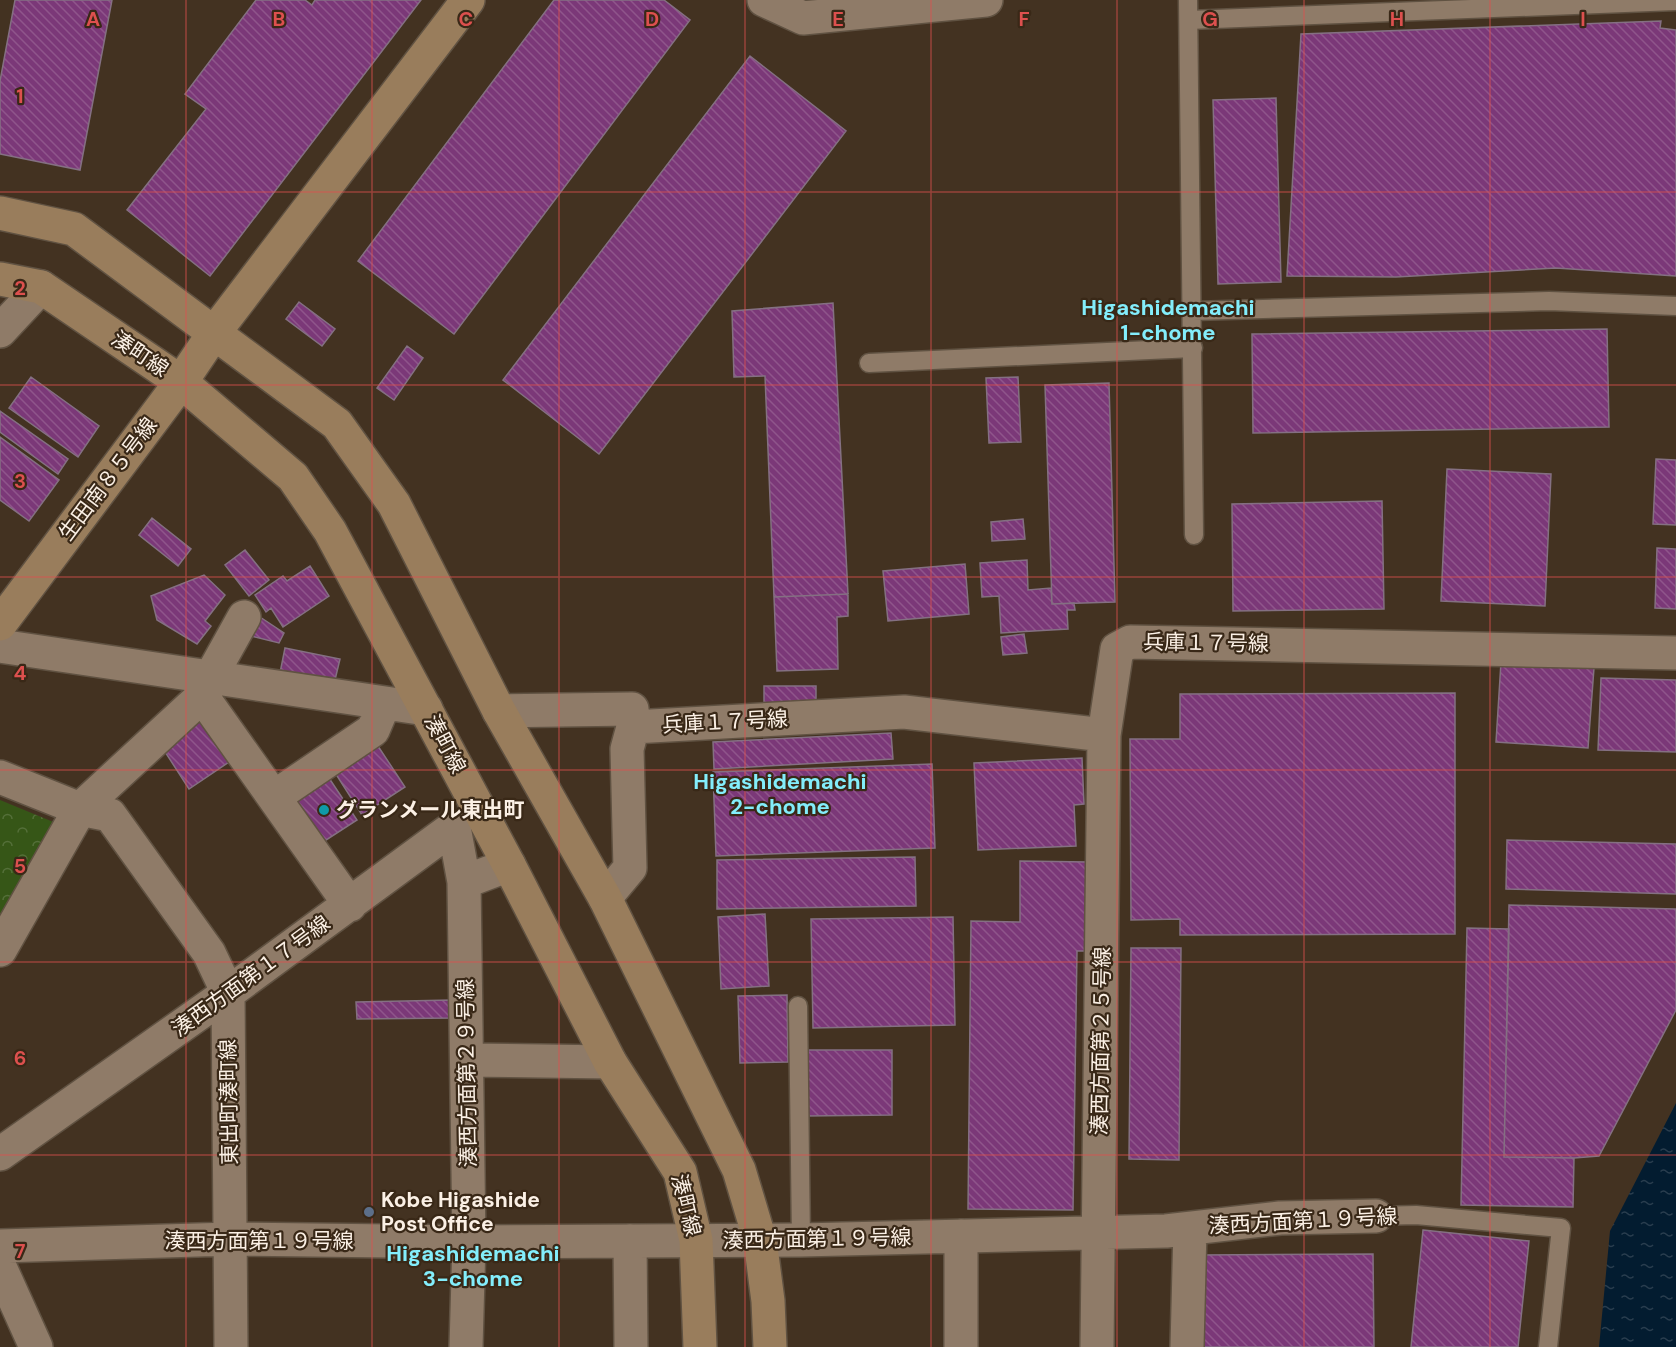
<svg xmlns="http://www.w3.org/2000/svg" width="1676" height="1347" font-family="'DM Sans','Noto Sans JP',sans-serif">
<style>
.park{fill:url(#park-crowns)}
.water{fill:url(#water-ripples)}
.building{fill:url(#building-back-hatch);stroke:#847082;stroke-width:1.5}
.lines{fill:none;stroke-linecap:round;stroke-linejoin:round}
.lane-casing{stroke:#605242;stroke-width:21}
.street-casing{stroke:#605242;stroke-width:36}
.secondary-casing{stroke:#605242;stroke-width:36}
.lane{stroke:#8f7b68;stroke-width:18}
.street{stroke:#8f7b68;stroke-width:33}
.secondary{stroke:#997d5c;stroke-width:33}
.grid{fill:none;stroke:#dd504e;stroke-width:1.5;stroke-opacity:0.55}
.culture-dot{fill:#0f9aa8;stroke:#392817;stroke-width:2}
.service-dot{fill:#5c6f8a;stroke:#392817;stroke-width:2}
.labels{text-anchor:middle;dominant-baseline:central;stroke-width:4.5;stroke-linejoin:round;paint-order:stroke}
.street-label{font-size:21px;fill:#fbf0e5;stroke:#392817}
.poi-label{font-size:21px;font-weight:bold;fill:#fbf0e5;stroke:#392817;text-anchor:start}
.neighbourhood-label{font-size:22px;font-weight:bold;fill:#83edfb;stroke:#392817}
.grid-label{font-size:20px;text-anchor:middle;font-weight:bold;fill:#dd504e;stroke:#392817;stroke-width:4.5;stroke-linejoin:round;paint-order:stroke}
</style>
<defs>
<pattern id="park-crowns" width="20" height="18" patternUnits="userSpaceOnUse" patternTransform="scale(1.5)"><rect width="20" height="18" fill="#365617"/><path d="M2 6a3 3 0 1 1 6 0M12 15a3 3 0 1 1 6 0" fill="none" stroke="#546f39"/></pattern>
<pattern id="water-ripples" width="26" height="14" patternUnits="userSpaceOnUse" patternTransform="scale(1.5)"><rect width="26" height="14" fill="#031c30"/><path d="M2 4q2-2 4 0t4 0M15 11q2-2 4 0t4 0" fill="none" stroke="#293d4e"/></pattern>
<pattern id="building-back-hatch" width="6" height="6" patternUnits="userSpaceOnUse" patternTransform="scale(1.5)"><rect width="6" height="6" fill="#7b3878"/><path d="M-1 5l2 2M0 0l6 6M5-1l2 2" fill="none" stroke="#8f558b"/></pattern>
</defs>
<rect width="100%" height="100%" fill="#433221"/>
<path class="park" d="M 0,800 L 63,826 L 0,924 Z"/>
<path class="water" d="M 1676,1103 L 1676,1347 L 1599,1347 L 1610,1231 Z"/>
<path class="building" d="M 15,0 L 112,0 L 80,170 L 0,154 L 0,81 Z
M 256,0 L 305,0 L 312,5 L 315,0 L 421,0 L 210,276 L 127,210 L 206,109 L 185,94 Z
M 554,0 L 664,0 L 690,20 L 454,334 L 358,261 Z
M 1661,21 L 1660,28 L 1676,30 L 1676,276 L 1556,268 L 1396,277 L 1287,276 L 1301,34 Z
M 750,56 L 846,131 L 599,454 L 503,380 Z
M 1276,98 L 1281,282 L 1218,284 L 1213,100 Z
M 299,302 L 335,329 L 322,346 L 286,319 Z
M 833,303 L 848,594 L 774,597 L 765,376 L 734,377 L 732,311 Z
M 1607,329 L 1609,427 L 1253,433 L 1252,334 Z
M 407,346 L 423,358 L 394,400 L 377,388 Z
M 31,377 L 99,426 L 78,457 L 9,408 Z
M 1018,377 L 1021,442 L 989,443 L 986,378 Z
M 1109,383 L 1115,602 L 1052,604 L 1045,385 Z
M 0,411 L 68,459 L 58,474 L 0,432 Z
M 0,437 L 59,480 L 29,521 L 0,500 Z
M 1656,459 L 1676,460 L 1676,525 L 1653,524 Z
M 1447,469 L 1551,474 L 1545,606 L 1441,601 Z
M 1382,501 L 1384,609 L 1233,611 L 1232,504 Z
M 152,518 L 191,549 L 178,566 L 139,535 Z
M 1023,519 L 1025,539 L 992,541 L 991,522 Z
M 1657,548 L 1676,549 L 1676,609 L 1655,608 Z
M 245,550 L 269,580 L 249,596 L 225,565 Z
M 1027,560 L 1028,590 L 1051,588 L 1052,604 L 1074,603 L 1075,610 L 1067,610 L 1068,629 L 1001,633 L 999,596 L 982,597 L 980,563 Z
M 965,564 L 969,614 L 888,621 L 883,571 Z
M 310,566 L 329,596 L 283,627 L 271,608 L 266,612 L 255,595 L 283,576 L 287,581 Z
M 204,575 L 225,595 L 205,621 L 211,626 L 197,644 L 157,620 L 151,596 Z
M 848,594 L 848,616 L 837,617 L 838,669 L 777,671 L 774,597 Z
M 257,615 L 284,633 L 279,643 L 243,634 Z
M 1024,634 L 1027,653 L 1003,655 L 1001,637 Z
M 285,648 L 340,659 L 334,684 L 280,673 Z
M 1501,662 L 1594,668 L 1588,748 L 1496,742 Z
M 1601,678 L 1676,680 L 1676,752 L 1598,750 Z
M 764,686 L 816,686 L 816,708 L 764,708 Z
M 1455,693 L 1455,934 L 1180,935 L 1180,919 L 1131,920 L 1130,739 L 1180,739 L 1180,694 Z
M 206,714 L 235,758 L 189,789 L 160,744 Z
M 891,733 L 893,759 L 714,769 L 713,742 Z
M 374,740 L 405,787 L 362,815 L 332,768 Z
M 1082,758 L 1084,804 L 1074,805 L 1076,846 L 978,850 L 974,763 Z
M 932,764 L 935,848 L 716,856 L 713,772 Z
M 327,775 L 357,820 L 320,844 L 291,800 Z
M 1507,840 L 1676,844 L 1676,894 L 1506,889 Z
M 915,857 L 916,906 L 717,909 L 717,860 Z
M 1020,861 L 1088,862 L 1087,951 L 1077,951 L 1073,1210 L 968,1209 L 971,921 L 1020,922 Z
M 1509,905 L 1676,909 L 1676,1010 L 1599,1156 L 1574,1158 L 1504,1157 Z
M 765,914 L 769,986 L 721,989 L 718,917 Z
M 953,917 L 955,1025 L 813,1028 L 811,919 Z
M 1467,928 L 1509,929 L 1504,1157 L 1574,1158 L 1573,1207 L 1461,1205 Z
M 1131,948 L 1181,948 L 1179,1160 L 1129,1159 Z
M 787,995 L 788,1062 L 740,1063 L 738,996 Z
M 452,1000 L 452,1018 L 357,1019 L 356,1002 Z
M 805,1050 L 892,1050 L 892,1115 L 805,1116 Z
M 1423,1230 L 1529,1241 L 1518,1347 L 1411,1347 Z
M 1373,1254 L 1374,1347 L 1201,1347 L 1201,1255 Z"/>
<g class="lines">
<defs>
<path id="lane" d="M 1188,0 L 1194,535
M 1189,20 L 1676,1
M 1193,311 L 1549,301 L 1676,306
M 869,363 L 1193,348
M 798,1006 L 801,1240
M 1376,1216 L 1416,1215 L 1561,1228 L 1548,1347"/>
<path id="street" d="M 764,0 L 803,18 L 986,0
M 0,331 L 41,287
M 0,646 L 426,709
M 210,678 L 244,617
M 499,711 L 632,709 L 633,727 L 627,749 L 630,868 L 605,898
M 633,727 L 904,712 L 1104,735
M 0,777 L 80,809 L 110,815 L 209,953 L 228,993 L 231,1347
M 274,797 L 373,730 L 384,704
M 0,950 L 80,809 L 198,700 L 207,703 L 350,905
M 467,1060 L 610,1062
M 0,1154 L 228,993 L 454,827 L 464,882
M 630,1241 L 631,1347
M 0,1246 L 230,1239 L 469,1242 L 801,1240 L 1166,1231 L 1280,1218 L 1376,1216
M 0,1267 L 36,1347
M 466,1347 L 469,1242 L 464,882 L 509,865
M 961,1347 L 961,1236
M 1097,1347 L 1104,735 L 1117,649 L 1130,642 L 1676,653
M 1187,1347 L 1190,1229"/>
<path id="secondary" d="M 0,213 L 74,229 L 214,333 L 337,424 L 394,504 L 499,711 L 605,898 L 739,1170 L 760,1240 L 768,1301 L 770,1347
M 0,279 L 41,287 L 181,382 L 293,477 L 330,531 L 509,865 L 610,1062 L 680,1172 L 696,1240 L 700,1347
M 0,624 L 181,382 L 214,333 L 468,0"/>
</defs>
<use href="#lane" class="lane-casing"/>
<use href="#street" class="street-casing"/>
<use href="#secondary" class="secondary-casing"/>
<use href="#lane" class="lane"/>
<use href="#street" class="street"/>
<use href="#secondary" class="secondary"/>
</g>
<path class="grid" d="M 186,0 L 186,1347M 372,0 L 372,1347M 559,0 L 559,1347M 745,0 L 745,1347M 931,0 L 931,1347M 1117,0 L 1117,1347M 1304,0 L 1304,1347M 1490,0 L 1490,1347M 0,192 L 1676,192M 0,385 L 1676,385M 0,577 L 1676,577M 0,770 L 1676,770M 0,962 L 1676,962M 0,1155 L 1676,1155"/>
<circle class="culture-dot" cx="324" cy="810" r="6"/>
<circle class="service-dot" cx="369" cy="1212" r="6"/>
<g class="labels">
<g class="street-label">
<text transform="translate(140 354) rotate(34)">湊町線</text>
<text transform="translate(108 479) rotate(-53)">生田南８５号線</text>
<text transform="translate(1206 643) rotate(1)">兵庫１７号線</text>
<text transform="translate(725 722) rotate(-3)">兵庫１７号線</text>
<text transform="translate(445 744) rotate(62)">湊町線</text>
<text transform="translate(251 976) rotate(-36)">湊西方面第１７号線</text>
<text transform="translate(1101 1041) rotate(-89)">湊西方面第２５号線</text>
<text transform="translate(467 1073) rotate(-91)">湊西方面第２９号線</text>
<text transform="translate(229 1102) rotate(-91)">東出町湊町線</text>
<text transform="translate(686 1205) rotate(76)">湊町線</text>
<text transform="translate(1303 1221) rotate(-3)">湊西方面第１９号線</text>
<text transform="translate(817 1239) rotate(-1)">湊西方面第１９号線</text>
<text x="259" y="1241">湊西方面第１９号線</text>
</g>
<g class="poi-label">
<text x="336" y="810">グランメール東出町</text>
<text x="381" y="1200">Kobe Higashide<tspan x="381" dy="24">Post Office</tspan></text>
</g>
<g class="neighbourhood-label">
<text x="1168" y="307">Higashidemachi<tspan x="1168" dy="25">1-chome</tspan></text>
<text x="780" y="781">Higashidemachi<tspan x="780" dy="25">2-chome</tspan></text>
<text x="473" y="1253">Higashidemachi<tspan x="473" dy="25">3-chome</tspan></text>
</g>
</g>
<g class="grid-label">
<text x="93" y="26">A</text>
<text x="279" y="26">B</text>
<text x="466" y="26">C</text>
<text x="652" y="26">D</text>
<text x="838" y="26">E</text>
<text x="1024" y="26">F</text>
<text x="1210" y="26">G</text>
<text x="1397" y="26">H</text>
<text x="1583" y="26">I</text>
<text x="20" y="103">1</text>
<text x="20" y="295">2</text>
<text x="20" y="488">3</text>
<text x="20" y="680">4</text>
<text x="20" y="873">5</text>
<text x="20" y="1065">6</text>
<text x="20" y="1258">7</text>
</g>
</svg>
